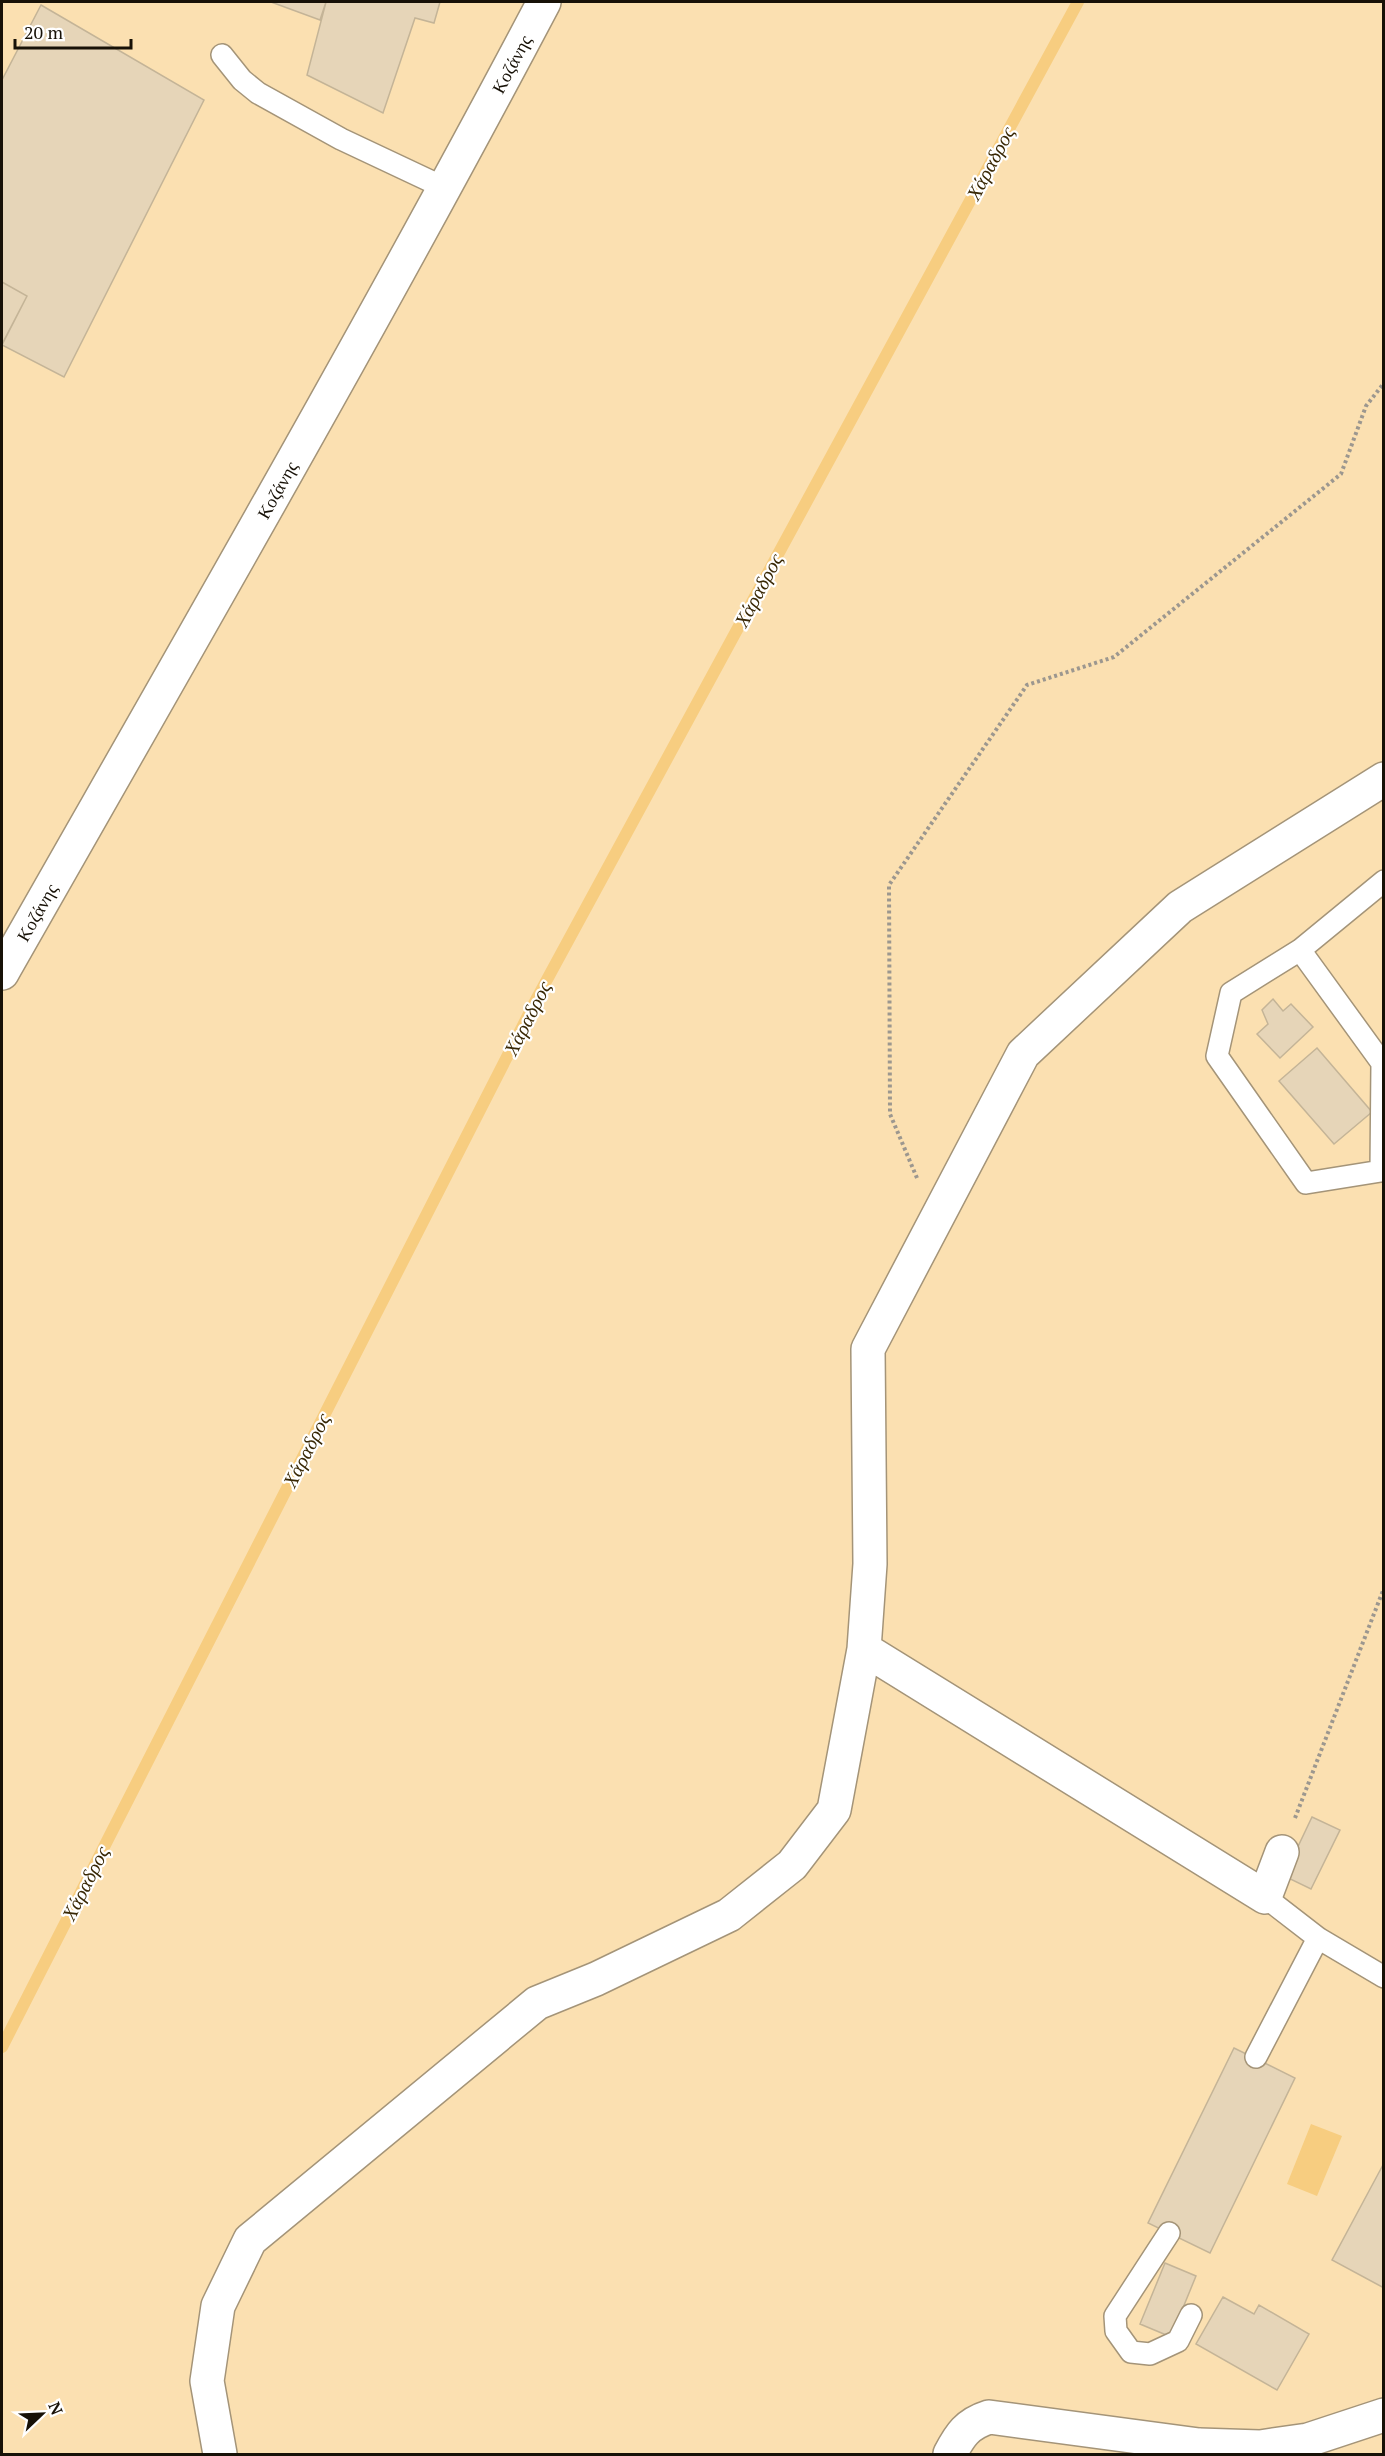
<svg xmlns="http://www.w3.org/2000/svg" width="1385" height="2456" font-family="'PT Serif',serif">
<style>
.green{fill:#fbe0b1}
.water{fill:#f7cd80}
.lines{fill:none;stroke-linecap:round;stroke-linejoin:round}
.stream{stroke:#f7cd80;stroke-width:12}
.building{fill:#e6d5b8;stroke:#c4b497;stroke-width:1.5}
.lane-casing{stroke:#a49478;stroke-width:24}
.street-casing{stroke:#a49478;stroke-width:36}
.secondary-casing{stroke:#a49478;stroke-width:36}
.path{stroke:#9c978f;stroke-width:4;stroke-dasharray:3 3;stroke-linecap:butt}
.lane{stroke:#fff;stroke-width:21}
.street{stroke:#fff;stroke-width:33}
.secondary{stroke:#fff;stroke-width:33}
.labels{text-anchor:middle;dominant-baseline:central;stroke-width:4.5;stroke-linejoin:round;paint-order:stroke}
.street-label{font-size:18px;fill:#171107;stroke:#fff}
.water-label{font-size:20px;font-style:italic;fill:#392805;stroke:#fff}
</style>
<rect width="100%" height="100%" fill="#fdf9f3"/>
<path class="green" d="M 2,2 L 1383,2 L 1383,2454 L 2,2454 Z"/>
<path class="water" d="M 1311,2124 L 1342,2136 L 1317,2196 L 1287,2184 Z"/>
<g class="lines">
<path class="stream" d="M 2,2047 L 537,998 L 1078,2"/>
</g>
<path class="building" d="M 271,2 L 326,2 L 320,20 Z
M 326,2 L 440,2 L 434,23 L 415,18 L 383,113 L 307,75 Z
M 41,5 L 204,100 L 64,377 L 2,345 L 27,296 L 2,282 L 2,80 Z
M 2,282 L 27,296 L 2,344 Z
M 1273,999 L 1283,1011 L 1291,1004 L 1313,1027 L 1280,1058 L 1257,1034 L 1268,1024 L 1262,1010 Z
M 1317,1048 L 1372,1112 L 1334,1144 L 1279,1081 Z
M 1312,1817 L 1340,1830 L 1311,1889 L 1284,1876 Z
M 1234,2048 L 1295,2078 L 1210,2253 L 1148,2223 Z
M 1384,2163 L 1384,2288 L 1332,2260 Z
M 1165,2263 L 1196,2276 L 1171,2337 L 1140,2324 Z
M 1223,2297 L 1254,2314 L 1259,2305 L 1309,2334 L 1277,2390 L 1196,2344 Z"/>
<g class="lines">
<defs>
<path id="lane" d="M 222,55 L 242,80 L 258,93 L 341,139 L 445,188
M 1300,950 L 1382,1063 L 1381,1171 L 1306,1183 L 1217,1056 L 1231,993 L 1300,950 L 1384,881
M 1265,1897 L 1318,1938 L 1384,1977
M 1256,2057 L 1318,1938
M 1169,2233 L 1115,2316 L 1116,2331 L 1131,2352 L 1150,2354 L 1178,2341 L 1191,2315"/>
<path id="street" d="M 864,1649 L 1265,1897 L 1282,1852
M 220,2454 L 207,2381 L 218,2306 L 250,2240 L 537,2003 L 596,1979 L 729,1915 L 792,1865 L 834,1810 L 864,1649 L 870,1564 L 868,1349 L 1023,1054 L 1180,907 L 1384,779
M 950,2454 C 960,2435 967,2424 989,2417 L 1199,2445 L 1260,2447 L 1308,2440 L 1384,2415"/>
<g id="secondary">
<path id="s1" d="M 2,973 C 185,651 371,330 544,2"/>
</g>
</defs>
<use href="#lane" class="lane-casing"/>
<use href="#street" class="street-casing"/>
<use href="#secondary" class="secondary-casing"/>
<path class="path" d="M 917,1178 L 890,1114 L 889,885 L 1027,685 L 1114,657 L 1341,474 L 1366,406 L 1384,383
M 1295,1818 L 1384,1588"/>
<use href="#lane" class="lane"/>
<use href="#street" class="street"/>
<use href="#secondary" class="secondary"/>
</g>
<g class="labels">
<g class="street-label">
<text stroke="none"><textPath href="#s1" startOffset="1042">Κοζάνης</textPath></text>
<text stroke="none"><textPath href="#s1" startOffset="556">Κοζάνης</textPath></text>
<text stroke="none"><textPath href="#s1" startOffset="70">Κοζάνης</textPath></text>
</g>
<g class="water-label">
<text transform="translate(990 163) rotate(-62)">Χάραδρος</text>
<text transform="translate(758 590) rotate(-62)">Χάραδρος</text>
<text transform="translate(527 1018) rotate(-63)">Χάραδρος</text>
<text transform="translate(306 1450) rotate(-63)">Χάραδρος</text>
<text transform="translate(85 1883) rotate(-63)">Χάραδρος</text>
</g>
</g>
<rect width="1385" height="2456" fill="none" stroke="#171107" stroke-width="6"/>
<g transform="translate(42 2414) rotate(67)" stroke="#ffffff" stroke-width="4.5" paint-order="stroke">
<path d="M0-4.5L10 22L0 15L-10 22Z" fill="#171107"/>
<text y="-9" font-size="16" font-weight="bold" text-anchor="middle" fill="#171107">N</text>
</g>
<path d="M15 39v9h116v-9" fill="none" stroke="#171107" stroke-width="3"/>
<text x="24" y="39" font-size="18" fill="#171107" stroke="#ffffff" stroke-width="4.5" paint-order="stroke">20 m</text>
</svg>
